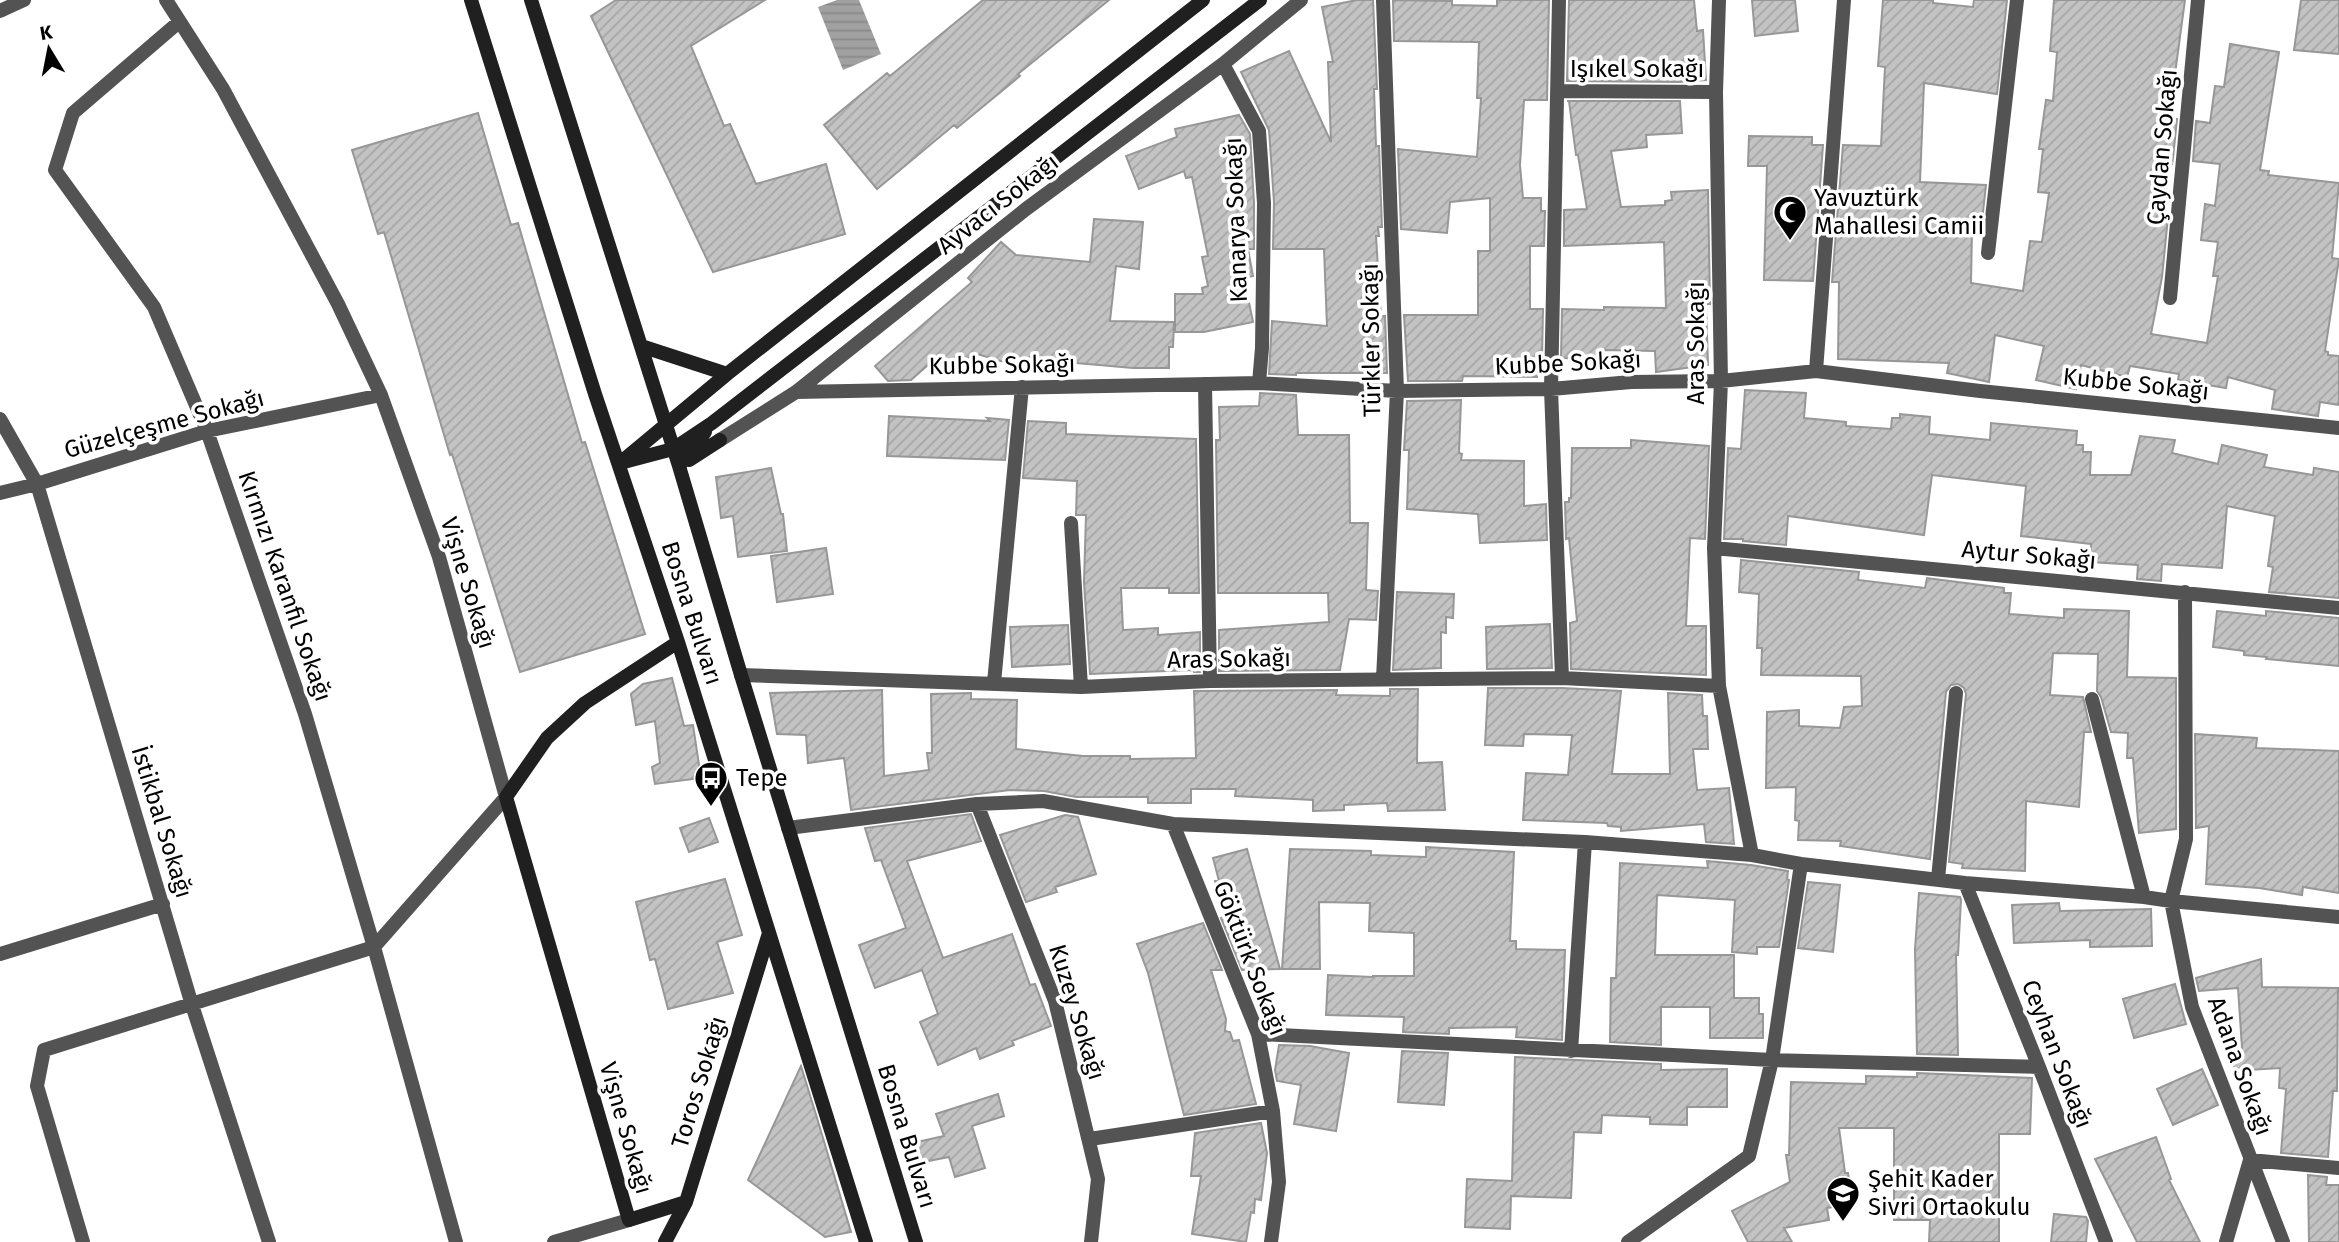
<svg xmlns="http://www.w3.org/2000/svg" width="2339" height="1242" font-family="'Fira Sans',sans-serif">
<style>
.water{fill:url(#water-rules)}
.building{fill:url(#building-hatch);stroke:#979797;stroke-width:2}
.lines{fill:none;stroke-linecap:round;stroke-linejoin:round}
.street{stroke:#535353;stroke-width:14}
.secondary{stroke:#202020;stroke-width:14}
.labels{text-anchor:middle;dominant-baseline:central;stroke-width:7;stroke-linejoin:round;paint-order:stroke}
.street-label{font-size:24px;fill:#000;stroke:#fff}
.poi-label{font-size:24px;fill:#000;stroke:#fff;text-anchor:start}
</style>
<defs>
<pattern id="water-rules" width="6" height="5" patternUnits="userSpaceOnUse" patternTransform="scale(1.75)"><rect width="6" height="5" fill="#a1a1a1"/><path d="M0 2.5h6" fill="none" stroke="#898989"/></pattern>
<pattern id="building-hatch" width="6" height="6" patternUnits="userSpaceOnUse" patternTransform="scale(1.75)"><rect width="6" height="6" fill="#c3c3c3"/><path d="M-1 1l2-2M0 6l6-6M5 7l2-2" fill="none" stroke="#a6a6a6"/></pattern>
</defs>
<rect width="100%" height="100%" fill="#fff"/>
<path class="water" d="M 837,0 L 859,0 L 881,54 L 843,70 L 818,7 Z"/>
<path class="building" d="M 616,0 L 765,0 L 691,46 L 724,126 L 730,124 L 756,184 L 826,164 L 845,234 L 713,272 L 591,16 Z
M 983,0 L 1109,0 L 1018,74 L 1020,76 L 957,128 L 954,125 L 877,189 L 824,125 L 887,73 L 890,76 Z
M 1357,0 L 1373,0 L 1377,89 L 1374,89 L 1376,146 L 1379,146 L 1382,227 L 1378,227 L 1379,236 L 1376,236 L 1381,316 L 1385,316 L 1387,373 L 1296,373 L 1296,375 L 1269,374 L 1272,321 L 1327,326 L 1324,249 L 1273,249 L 1274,202 L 1269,130 L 1241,72 L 1289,51 L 1331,142 L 1328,62 L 1333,62 L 1322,7 Z
M 1393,0 L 1452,1 L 1452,5 L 1497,6 L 1497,0 L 1549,0 L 1547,100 L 1524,100 L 1520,165 L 1523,198 L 1541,198 L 1541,211 L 1545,211 L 1544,246 L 1530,246 L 1530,309 L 1543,309 L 1542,358 L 1537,358 L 1537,377 L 1463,376 L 1462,381 L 1408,381 L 1404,315 L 1478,315 L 1478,251 L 1490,251 L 1490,198 L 1450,202 L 1447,233 L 1401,229 L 1398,149 L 1477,157 L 1481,98 L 1477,98 L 1479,42 L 1394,41 Z
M 1569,0 L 1694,0 L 1697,31 L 1703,30 L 1706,80 L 1679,82 L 1567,81 Z
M 1752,0 L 1795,0 L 1798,31 L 1755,36 Z
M 1883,0 L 1933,0 L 1933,3 L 1973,7 L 1974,0 L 2007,0 L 1997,94 L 1924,83 L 1920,182 L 1986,185 L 1981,230 L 1972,230 L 1971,283 L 2023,291 L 2030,241 L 2042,242 L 2049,193 L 2038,192 L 2043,149 L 2039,149 L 2046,100 L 2053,101 L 2057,52 L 2050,51 L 2054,0 L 2185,0 L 2169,118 L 2177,119 L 2173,158 L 2172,164 L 2169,163 L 2163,217 L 2168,217 L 2162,277 L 2151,334 L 2207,343 L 2218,276 L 2213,276 L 2218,242 L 2201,240 L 2205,204 L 2215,206 L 2220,164 L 2193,161 L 2196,121 L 2210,123 L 2215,86 L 2224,87 L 2230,44 L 2279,52 L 2260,170 L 2269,171 L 2268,175 L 2339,183 L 2332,258 L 2339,259 L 2325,351 L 2328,352 L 2328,355 L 2339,356 L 2339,405 L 2320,402 L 2318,416 L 2272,409 L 2275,390 L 2228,377 L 2226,388 L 2178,380 L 2179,374 L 2130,366 L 2127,377 L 2081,365 L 2076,389 L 2036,380 L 2044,346 L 1995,335 L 1989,382 L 1947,373 L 1949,363 L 1838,359 L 1839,282 L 1832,282 L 1843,145 L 1881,146 L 1885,67 L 1878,66 Z
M 2301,0 L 2339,0 L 2339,54 L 2294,50 Z
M 1567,101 L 1680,101 L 1682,133 L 1646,135 L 1647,147 L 1611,151 L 1621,207 L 1665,205 L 1665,201 L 1672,200 L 1671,192 L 1708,190 L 1710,304 L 1706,304 L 1708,365 L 1656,372 L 1655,351 L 1602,350 L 1601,359 L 1561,358 L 1562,309 L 1604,310 L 1604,307 L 1666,308 L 1664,242 L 1564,246 L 1564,210 L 1587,209 L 1578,155 L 1576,155 L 1569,101 Z
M 478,113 L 511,225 L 518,223 L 582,443 L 585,442 L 645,634 L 520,672 L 452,454 L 450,455 L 384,232 L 378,234 L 352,150 Z
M 1239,115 L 1250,134 L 1254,203 L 1254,249 L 1248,249 L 1253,276 L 1244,278 L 1253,322 L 1204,332 L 1175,332 L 1175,294 L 1203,294 L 1202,288 L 1208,286 L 1202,257 L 1208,256 L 1192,177 L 1186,178 L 1184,171 L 1139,189 L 1126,156 L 1177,137 L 1175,129 Z
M 1749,136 L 1812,137 L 1812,145 L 1823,145 L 1813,281 L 1764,280 L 1767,166 L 1748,166 Z
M 1094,219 L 1143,222 L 1139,269 L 1116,266 L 1110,321 L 1174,322 L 1173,347 L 1169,347 L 1169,368 L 1133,368 L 1006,357 L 1004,362 L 974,353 L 949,374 L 936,358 L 911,380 L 888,381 L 875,366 L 972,282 L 968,278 L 1001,242 L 1016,255 L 1090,262 Z
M 1745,390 L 1806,393 L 1804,418 L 1846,422 L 1846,426 L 1891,429 L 1892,418 L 1900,418 L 1900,414 L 1930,417 L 1929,434 L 1990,440 L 1991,423 L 2077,431 L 2076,445 L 2083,445 L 2083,452 L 2091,452 L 2090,475 L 2131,475 L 2140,436 L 2175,440 L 2172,453 L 2218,464 L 2222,445 L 2267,455 L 2264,467 L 2313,475 L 2314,468 L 2339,472 L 2339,598 L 2269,592 L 2273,567 L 2268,566 L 2275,516 L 2227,506 L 2222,568 L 2162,564 L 2161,581 L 2137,579 L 2138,565 L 2090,562 L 2091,544 L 2021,536 L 2026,486 L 1932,475 L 1924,535 L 1788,516 L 1786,545 L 1743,541 L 1743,539 L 1724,539 L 1728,448 L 1741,449 Z
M 1260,393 L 1296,395 L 1298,435 L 1349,435 L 1350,523 L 1368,523 L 1366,590 L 1378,591 L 1376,620 L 1349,619 L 1340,670 L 1219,671 L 1219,630 L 1329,622 L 1328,593 L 1218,593 L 1216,440 L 1220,440 L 1219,407 L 1259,406 Z
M 1461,400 L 1459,453 L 1462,454 L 1461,460 L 1524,461 L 1524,506 L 1546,504 L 1547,540 L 1480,543 L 1478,514 L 1407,509 L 1409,450 L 1404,450 L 1407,401 Z
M 889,416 L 990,421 L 987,418 L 1009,420 L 1005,460 L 887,456 Z
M 1028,421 L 1066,423 L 1066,434 L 1196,439 L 1199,593 L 1169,593 L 1169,588 L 1121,588 L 1123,630 L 1158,628 L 1158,635 L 1200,632 L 1200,672 L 1194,672 L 1193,670 L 1090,674 L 1084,582 L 1086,515 L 1076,515 L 1077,481 L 1023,478 Z
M 1631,440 L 1709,446 L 1705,539 L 1690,538 L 1686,626 L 1706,626 L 1706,675 L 1571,669 L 1570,623 L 1577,621 L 1569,538 L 1566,539 L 1565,502 L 1569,502 L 1569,498 L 1571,498 L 1572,448 L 1631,448 Z
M 771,468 L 781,514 L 783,514 L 787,551 L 738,557 L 733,516 L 721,518 L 716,477 Z
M 826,548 L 833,594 L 777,602 L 771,556 Z
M 1741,560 L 1859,572 L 1858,580 L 1925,588 L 1927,578 L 2004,588 L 2004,593 L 2011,593 L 2009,614 L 2064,618 L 2064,609 L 2129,611 L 2127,677 L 2176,678 L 2176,829 L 2139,833 L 2133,758 L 2127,758 L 2128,733 L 2111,732 L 2101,697 L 2097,691 L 2098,654 L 2053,653 L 2050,695 L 2083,697 L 2091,732 L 2084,732 L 2079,807 L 2026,801 L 2025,871 L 1962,868 L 1963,864 L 1949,862 L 1966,694 L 1964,688 L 1958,684 L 1951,685 L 1946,692 L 1930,859 L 1840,846 L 1841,841 L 1798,840 L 1799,821 L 1795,820 L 1796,787 L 1766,788 L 1767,712 L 1799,710 L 1799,726 L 1840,728 L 1844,707 L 1862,706 L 1861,676 L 1761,675 L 1762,648 L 1757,648 L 1759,594 L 1739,592 Z
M 1397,592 L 1454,594 L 1453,618 L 1446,617 L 1446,633 L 1441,632 L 1441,668 L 1393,670 Z
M 2217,611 L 2266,616 L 2266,611 L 2339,618 L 2339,666 L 2266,659 L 2267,657 L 2244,655 L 2244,651 L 2213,647 Z
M 1550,624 L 1552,668 L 1487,669 L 1486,627 Z
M 1068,625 L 1070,664 L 1012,667 L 1010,627 Z
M 672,678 L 684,726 L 693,725 L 701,778 L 655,784 L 652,767 L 660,763 L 655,721 L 636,725 L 631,694 L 643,684 Z
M 1488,688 L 1562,688 L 1621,691 L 1612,774 L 1670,774 L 1668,693 L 1702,695 L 1703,716 L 1707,716 L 1708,749 L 1693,749 L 1697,790 L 1729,788 L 1734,844 L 1706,842 L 1704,824 L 1621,831 L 1621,827 L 1608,826 L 1607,823 L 1523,820 L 1526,773 L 1568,775 L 1572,735 L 1524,734 L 1523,746 L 1485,745 Z
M 1390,689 L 1418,689 L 1417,763 L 1442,762 L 1445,810 L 1388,811 L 1387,803 L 1344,805 L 1344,810 L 1313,811 L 1313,800 L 1235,796 L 1236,789 L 1191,789 L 1191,803 L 1148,803 L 1148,797 L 1076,797 L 1044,791 L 1010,790 L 851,810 L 844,758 L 808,763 L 806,735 L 777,734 L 770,693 L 882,690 L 884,776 L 929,770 L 927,753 L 932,753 L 931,694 L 971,693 L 971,699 L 1017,700 L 1016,749 L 1083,756 L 1130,756 L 1130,759 L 1196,758 L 1194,691 L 1337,690 L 1336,695 L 1390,696 Z
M 2195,734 L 2257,738 L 2256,748 L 2339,751 L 2339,893 L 2303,887 L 2302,895 L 2259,888 L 2206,884 L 2209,826 L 2196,828 Z
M 971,814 L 981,841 L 907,861 L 943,958 L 1012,934 L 1030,985 L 1035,984 L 1051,1026 L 1012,1041 L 1014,1045 L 980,1059 L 976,1048 L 938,1065 L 920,1022 L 938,1014 L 922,970 L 875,988 L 859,945 L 906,928 L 881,860 L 875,861 L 865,828 Z
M 1065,815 L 1078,817 L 1096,874 L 1055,887 L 1057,892 L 1026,902 L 1000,835 Z
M 709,818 L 718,842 L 689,852 L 680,828 Z
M 1426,847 L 1514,852 L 1510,941 L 1516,941 L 1516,949 L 1565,950 L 1562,1040 L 1516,1037 L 1517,1027 L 1449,1028 L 1449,1034 L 1403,1032 L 1404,1017 L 1326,1015 L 1328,975 L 1373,977 L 1373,976 L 1414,976 L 1414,933 L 1369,931 L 1370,903 L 1319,902 L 1320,969 L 1282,969 L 1290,849 L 1371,851 L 1371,855 L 1426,857 Z
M 1247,849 L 1280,969 L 1242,970 L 1221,918 L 1225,916 L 1215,881 L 1219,881 L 1213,858 Z
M 1707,861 L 1751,865 L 1788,871 L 1787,879 L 1789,880 L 1779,947 L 1757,947 L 1757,954 L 1732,952 L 1735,900 L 1657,895 L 1655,955 L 1734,955 L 1734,998 L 1759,998 L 1759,1014 L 1763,1014 L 1763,1038 L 1710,1038 L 1710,1007 L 1661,1007 L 1661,1045 L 1610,1042 L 1611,978 L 1616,978 L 1620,863 L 1708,868 Z
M 725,879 L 742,935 L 717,942 L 733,993 L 668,1009 L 655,959 L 650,960 L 636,902 Z
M 1808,882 L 1840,885 L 1833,952 L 1798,948 Z
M 1919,893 L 1960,897 L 1961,900 L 1958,955 L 1956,955 L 1958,1055 L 1917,1054 L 1915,949 Z
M 2059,903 L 2060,911 L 2151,909 L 2152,946 L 2090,947 L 2090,940 L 2014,943 L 2012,905 Z
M 1203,923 L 1222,970 L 1211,970 L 1226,1019 L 1225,1031 L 1230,1032 L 1233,1041 L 1239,1040 L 1256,1104 L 1184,1115 L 1148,973 L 1137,944 Z
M 2261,959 L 2262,987 L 2338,988 L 2337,1091 L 2333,1091 L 2328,1157 L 2281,1153 L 2286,1089 L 2279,1088 L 2280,1068 L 2234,1071 L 2233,1049 L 2242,1048 L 2238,988 L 2199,991 L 2196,978 Z
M 2175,984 L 2186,1024 L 2134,1038 L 2123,999 Z
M 1279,1045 L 1310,1046 L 1349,1053 L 1336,1131 L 1294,1124 L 1301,1085 L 1277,1081 L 1275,1070 Z
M 1402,1051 L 1448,1053 L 1444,1105 L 1398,1102 Z
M 1515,1057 L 1661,1064 L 1661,1070 L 1727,1069 L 1727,1107 L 1687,1107 L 1687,1125 L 1650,1124 L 1650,1117 L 1602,1115 L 1601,1133 L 1574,1132 L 1571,1198 L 1511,1196 L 1510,1229 L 1465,1227 L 1467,1179 L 1512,1181 Z
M 801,1066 L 817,1118 L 851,1232 L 825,1237 L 748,1180 Z
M 2202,1069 L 2218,1105 L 2173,1125 L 2157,1089 Z
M 1917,1073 L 2032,1078 L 2030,1134 L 1999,1134 L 1999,1242 L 1929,1242 L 1930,1220 L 1894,1220 L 1894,1128 L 1839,1128 L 1845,1173 L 1848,1173 L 1853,1204 L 1827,1208 L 1829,1220 L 1784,1228 L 1792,1242 L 1748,1242 L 1732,1211 L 1790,1182 L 1786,1155 L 1789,1155 L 1791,1082 L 1866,1084 L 1866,1076 L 1917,1077 Z
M 998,1094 L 1004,1116 L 972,1126 L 985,1168 L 955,1177 L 949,1157 L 913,1164 L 908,1144 L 944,1136 L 936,1114 Z
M 1261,1123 L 1267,1153 L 1261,1200 L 1255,1199 L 1254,1213 L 1251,1212 L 1246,1242 L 1192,1234 L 1201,1176 L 1191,1176 L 1195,1133 Z
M 2156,1137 L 2171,1179 L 2169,1180 L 2200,1242 L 2137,1242 L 2095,1159 Z
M 2308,1175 L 2327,1177 L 2326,1185 L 2339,1185 L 2339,1242 L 2309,1242 Z
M 2054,1214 L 2086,1217 L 2088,1221 L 2086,1242 L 2051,1242 Z"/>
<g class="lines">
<path class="street" d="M 1383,0 L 1397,391 L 1383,679
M 1559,0 L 1551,389 L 1562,678
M 1719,0 L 1716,92 L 1721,381 L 1714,548 L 1719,686 L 1752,855
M 0,11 L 24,0
M 179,22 L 73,113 L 55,170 L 154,307 L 207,431 L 305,714 L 374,947 L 456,1242
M 1223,64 L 1259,131 L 1264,203 L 1262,348 L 1259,383
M 1557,91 L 1716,92
M 1988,253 L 2017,0
M 2170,298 L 2198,0
M 1816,371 L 1844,0
M 1205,384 L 1210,681
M 796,392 L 1259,383 L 1397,391 L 1551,389 L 1631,382 L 1721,381 L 1816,371 L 1980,391 L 2339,428
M 0,419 L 37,484 L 192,1005 L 269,1242
M 720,440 L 796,392 L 1026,209 L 1223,64 L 1301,0
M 0,493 L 37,484 L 207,431 L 381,395
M 1071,523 L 1081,687
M 1714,548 L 2339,608
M 2185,592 L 2186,839 L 2171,901 L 2192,1007 L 2283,1242
M 741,675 L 1081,687 L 1210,681 L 1562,678 L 1719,686
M 994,683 L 1022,387
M 2092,699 L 2144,897
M 977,804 L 1055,1001 L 1098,1179 L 1091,1242
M 1173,824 L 1258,1034 L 1273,1111 L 1279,1182 L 1271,1242
M 788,828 L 977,804 L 1043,801 L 1173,824 L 1585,842 L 1752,855 L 1801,864 L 1965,883 L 2144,897 L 2171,901 L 2339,917
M 1938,879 L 1956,693
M 1965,883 L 2039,1067 L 2106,1242
M 0,954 L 163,904
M 1258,1034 L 1772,1060 L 2039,1067
M 1571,1051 L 1585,842
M 1090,1139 L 1273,1111
M 83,1242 L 37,1086 L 44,1050 L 374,947 L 506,797 L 439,557 L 381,395 L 338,304 L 223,89 L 166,0
M 554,1242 L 629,1220
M 1628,1242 L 1749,1156 L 1772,1060 L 1801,864
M 2226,1242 L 2250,1160 L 2339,1168"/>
<path class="secondary" d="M 471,0 L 595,394 L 678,642 L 866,1242
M 531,0 L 679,466 L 741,675 L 916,1242
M 641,346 L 727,374
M 626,458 L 727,374 L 1203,0
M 689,460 L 720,440
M 620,463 L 673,449 L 712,423 L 1260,0
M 679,466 L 705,432
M 678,642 L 585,703 L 547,738 L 506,797 L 629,1220 L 686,1202
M 665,1242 L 686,1202 L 769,933"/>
</g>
<defs>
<symbol id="mosque-pin" viewBox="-11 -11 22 30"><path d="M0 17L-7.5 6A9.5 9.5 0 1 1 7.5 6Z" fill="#000" stroke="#fff"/><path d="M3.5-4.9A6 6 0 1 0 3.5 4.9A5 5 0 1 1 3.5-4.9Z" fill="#fff"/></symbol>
<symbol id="bus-pin" viewBox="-11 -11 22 30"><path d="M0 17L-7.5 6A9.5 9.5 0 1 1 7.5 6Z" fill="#000" stroke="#fff"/><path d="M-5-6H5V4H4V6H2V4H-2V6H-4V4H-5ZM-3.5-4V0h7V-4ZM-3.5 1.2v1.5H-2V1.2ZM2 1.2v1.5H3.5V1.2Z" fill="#fff"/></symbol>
<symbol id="school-pin" viewBox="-11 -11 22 30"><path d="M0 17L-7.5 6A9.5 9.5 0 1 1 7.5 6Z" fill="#000" stroke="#fff"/><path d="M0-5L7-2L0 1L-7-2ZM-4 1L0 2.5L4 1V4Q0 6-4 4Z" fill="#fff"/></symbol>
</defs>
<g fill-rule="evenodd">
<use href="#mosque-pin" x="1771" y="193" width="38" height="52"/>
<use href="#bus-pin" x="692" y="759" width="38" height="52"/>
<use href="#school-pin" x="1824" y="1174" width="38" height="52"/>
</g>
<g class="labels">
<g class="street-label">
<text x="1637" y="69">Işıkel Sokağı</text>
<text transform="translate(2162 147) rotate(-85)">Çaydan Sokağı</text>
<text transform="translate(998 204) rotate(-38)">Ayvacı Sokağı</text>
<text transform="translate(1236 220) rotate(-92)">Kanarya Sokağı</text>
<text transform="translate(1371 340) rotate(-91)">Türkler Sokağı</text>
<text transform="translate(1696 343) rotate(-90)">Aras Sokağı</text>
<text transform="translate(1568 363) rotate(-3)">Kubbe Sokağı</text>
<text transform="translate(1002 365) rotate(-1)">Kubbe Sokağı</text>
<text transform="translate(2136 384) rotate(6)">Kubbe Sokağı</text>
<text transform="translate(164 424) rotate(-15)">Güzelçeşme Sokağı</text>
<text transform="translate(2029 555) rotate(5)">Aytur Sokağı</text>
<text transform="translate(468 583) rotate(73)">Vişne Sokağı</text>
<text transform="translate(285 586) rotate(71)">Kırmızı Karanfil Sokağı</text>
<text transform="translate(692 613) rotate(72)">Bosna Bulvarı</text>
<text transform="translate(1229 659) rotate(-1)">Aras Sokağı</text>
<text transform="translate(162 822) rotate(73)">İstikbal Sokağı</text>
<text transform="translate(1250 958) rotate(69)">Göktürk Sokağı</text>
<text transform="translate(1077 1012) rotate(73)">Kuzey Sokağı</text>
<text transform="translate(2057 1054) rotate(69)">Ceyhan Sokağı</text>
<text transform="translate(2240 1066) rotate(70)">Adana Sokağı</text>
<text transform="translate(699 1082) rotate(-73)">Toros Sokağı</text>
<text transform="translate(626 1128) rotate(74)">Vişne Sokağı</text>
<text transform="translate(907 1136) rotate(73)">Bosna Bulvarı</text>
</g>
<g class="poi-label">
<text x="1814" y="198">Yavuztürk<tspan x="1814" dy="28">Mahallesi Camii</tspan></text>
<text x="736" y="778">Tepe</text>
<text x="1868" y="1179">Şehit Kader<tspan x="1868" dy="28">Sivri Ortaokulu</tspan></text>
</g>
</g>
<g transform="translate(49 49) rotate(350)" stroke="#ffffff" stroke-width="5" paint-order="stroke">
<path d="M0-5L12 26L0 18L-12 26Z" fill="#000000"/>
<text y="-10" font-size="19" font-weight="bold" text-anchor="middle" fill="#000000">K</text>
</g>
</svg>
